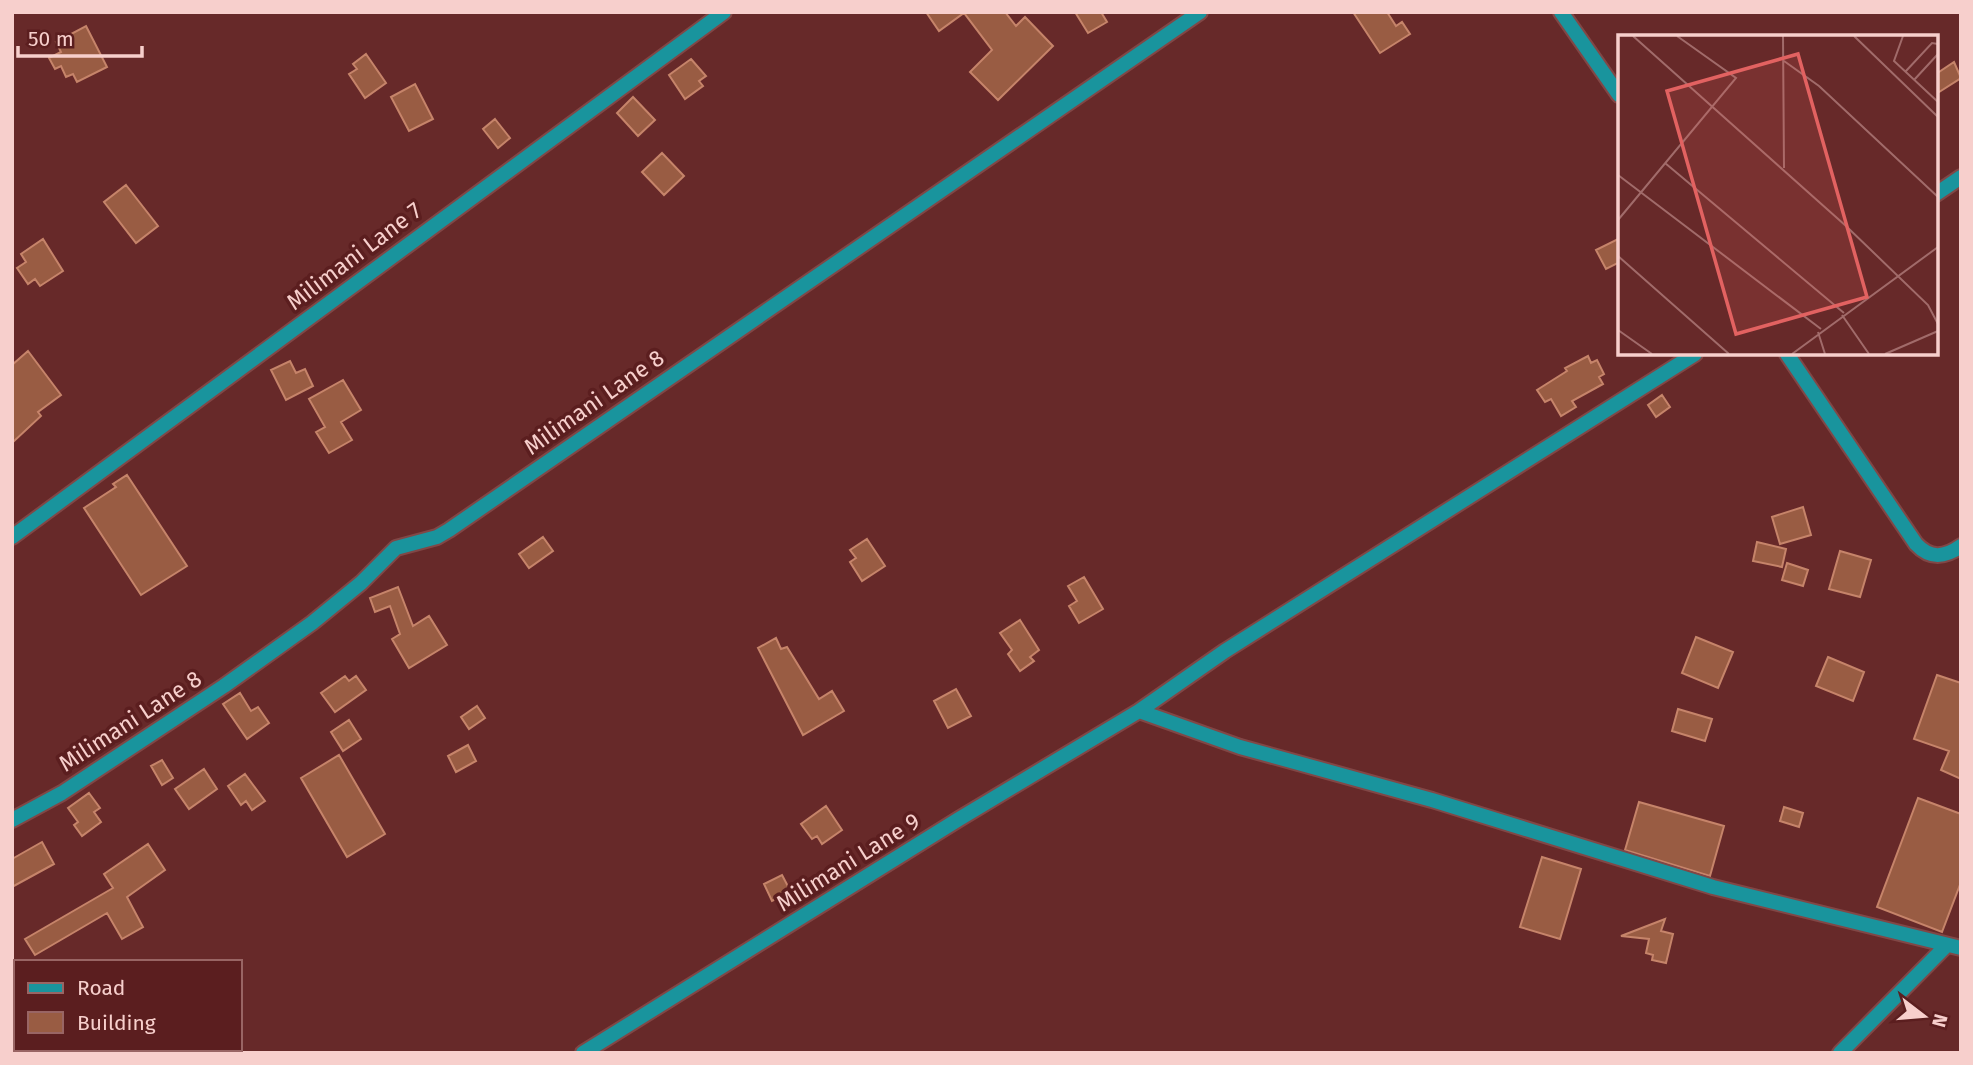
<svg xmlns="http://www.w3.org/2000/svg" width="1973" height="1065" font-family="'Fira Sans',sans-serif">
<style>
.building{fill:#995c43;stroke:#c6846a;stroke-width:2}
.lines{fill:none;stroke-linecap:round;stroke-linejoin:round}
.minor-casing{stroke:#814746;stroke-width:18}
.minor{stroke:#19949d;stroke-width:14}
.labels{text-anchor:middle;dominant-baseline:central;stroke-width:7;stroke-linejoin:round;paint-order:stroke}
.street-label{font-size:23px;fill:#f7cfcc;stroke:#5b1e1f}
.inset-road{fill:none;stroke:#a16b6a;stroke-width:2}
.view{fill:#e26261;fill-opacity:0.15;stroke:#e26261;stroke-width:3.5}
.inset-edge{fill:none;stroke:#f7cfcc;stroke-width:3.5}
</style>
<rect width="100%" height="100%" fill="#672929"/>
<path class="building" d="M 926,12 L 1005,12 L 1016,26 L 1025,17 L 1053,46 L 998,100 L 970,72 L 992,50 L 964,13 L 939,31 Z
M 1075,12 L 1101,12 L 1107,22 L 1088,33 Z
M 1353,12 L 1387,12 L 1396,26 L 1402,22 L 1410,34 L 1380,53 Z
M 86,26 L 107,67 L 77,82 L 73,74 L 66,77 L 61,66 L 55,69 L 49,58 L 61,52 L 56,42 Z
M 366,54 L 386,83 L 365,98 L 349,74 L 357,69 L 353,64 Z
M 691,59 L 706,76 L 699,81 L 703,86 L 685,99 L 669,75 Z
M 1954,62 L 1961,78 L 1936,94 L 1936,74 Z
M 415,84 L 433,119 L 409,131 L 391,97 Z
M 633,97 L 655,120 L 638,136 L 617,113 Z
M 495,119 L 510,138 L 498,148 L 483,129 Z
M 662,153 L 684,176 L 664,195 L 642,172 Z
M 126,185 L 158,226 L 136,243 L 104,202 Z
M 1620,238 L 1620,262 L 1606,269 L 1596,250 Z
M 43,239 L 63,271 L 40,286 L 35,279 L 28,284 L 17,268 L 26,262 L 21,254 Z
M 28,351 L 61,395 L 38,412 L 41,416 L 12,443 L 12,365 Z
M 1588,356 L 1591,363 L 1597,360 L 1604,374 L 1599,377 L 1603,384 L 1572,401 L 1576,407 L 1561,416 L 1551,399 L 1545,402 L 1537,390 L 1567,371 L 1565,368 Z
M 290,361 L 296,373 L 305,369 L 313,386 L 286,400 L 271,370 Z
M 343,380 L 361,410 L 341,422 L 352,440 L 329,453 L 316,432 L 325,427 L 309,399 Z
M 1662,395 L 1670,407 L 1656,417 L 1648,405 Z
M 127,475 L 187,566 L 141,595 L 84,508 L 116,487 L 113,484 Z
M 1803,507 L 1811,535 L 1780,544 L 1772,517 Z
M 543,537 L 553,551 L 529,568 L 519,554 Z
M 867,539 L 885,566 L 862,581 L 850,562 L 856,558 L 850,550 Z
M 1757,542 L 1786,549 L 1782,567 L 1753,561 Z
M 1840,551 L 1871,560 L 1860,597 L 1829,589 Z
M 1787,563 L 1808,570 L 1803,586 L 1782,580 Z
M 1084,577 L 1103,609 L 1079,623 L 1069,606 L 1077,601 L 1068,586 Z
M 398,587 L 413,626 L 429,616 L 447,645 L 409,668 L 392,639 L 400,634 L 390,606 L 375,612 L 370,598 Z
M 1020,620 L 1039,650 L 1030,657 L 1034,661 L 1020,671 L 1008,654 L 1012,650 L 1000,633 Z
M 1696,637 L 1733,652 L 1718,688 L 1682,673 Z
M 776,638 L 781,649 L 787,647 L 819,699 L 832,691 L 844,711 L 803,735 L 758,648 Z
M 1828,657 L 1864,672 L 1853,701 L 1816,686 Z
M 1937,675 L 1961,683 L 1961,779 L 1941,770 L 1949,751 L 1914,739 Z
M 345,676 L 349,681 L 356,676 L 366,690 L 335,712 L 321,693 Z
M 956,689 L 971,716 L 948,728 L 934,701 Z
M 240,693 L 251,711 L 258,707 L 269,723 L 247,739 L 223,704 Z
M 477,706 L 485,718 L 469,729 L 461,717 Z
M 1678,709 L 1712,719 L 1705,741 L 1672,731 Z
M 349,720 L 361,739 L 343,751 L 331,732 Z
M 468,745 L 476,761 L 456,772 L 448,756 Z
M 339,755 L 385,834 L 347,857 L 301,778 Z
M 162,760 L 173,778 L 162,785 L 151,766 Z
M 204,769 L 217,789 L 189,809 L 175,789 Z
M 245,774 L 265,801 L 252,810 L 246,801 L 241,805 L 228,786 Z
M 89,793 L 100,808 L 94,812 L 101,822 L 82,836 L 74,825 L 78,822 L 68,808 Z
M 1918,798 L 1961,814 L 1961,882 L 1942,932 L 1877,907 Z
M 1639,802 L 1724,826 L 1710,876 L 1625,850 Z
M 826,806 L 842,830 L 822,844 L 817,836 L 812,839 L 801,824 Z
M 1784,807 L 1803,813 L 1799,827 L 1780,821 Z
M 42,842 L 54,864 L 12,887 L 12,859 Z
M 148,844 L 165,870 L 127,897 L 143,927 L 122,939 L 107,913 L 35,955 L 25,939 L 113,888 L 104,874 Z
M 1542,857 L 1581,869 L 1560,939 L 1520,927 Z
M 782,875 L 791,892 L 772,901 L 764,884 Z
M 1665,919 L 1661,931 L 1673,934 L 1666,963 L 1652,960 L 1653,955 L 1646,953 L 1649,939 L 1621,936 Z"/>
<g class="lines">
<defs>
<path id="minor" d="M 1561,12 L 1619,95
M 1936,194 L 1961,177
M 1787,354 L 1916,544 C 1930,559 1944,558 1961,546
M 12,537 L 724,12
M 1139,711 L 1240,747 L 1432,800 L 1713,887 L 1961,948
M 12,820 L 62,793 L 224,686 L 312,623 L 361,583 L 396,548 L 437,537 L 449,530 L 1200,12
M 583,1053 L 959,819 L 1139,711 L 1225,651 L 1695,354
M 1840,1053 L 1947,945"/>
</defs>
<use href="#minor" class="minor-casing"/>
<use href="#minor" class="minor"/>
</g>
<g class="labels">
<g class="street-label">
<text transform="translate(354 256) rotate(-37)">Milimani Lane 7</text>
<text transform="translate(594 402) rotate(-35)">Milimani Lane 8</text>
<text transform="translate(130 721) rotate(-33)">Milimani Lane 8</text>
<text transform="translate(848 862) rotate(-32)">Milimani Lane 9</text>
</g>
</g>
<g transform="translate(1618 35)">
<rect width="320" height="320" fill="#672929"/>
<path class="inset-road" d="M 15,1 L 228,191 L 310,270 L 320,289M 165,1 L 166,133M 236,1 L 320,82M 285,1 L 276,26 L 320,67M 166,26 L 201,51 L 320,162M 288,36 L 314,8 L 320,9M 296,45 L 320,19M 47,128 L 226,278M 0,140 L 203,294M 0,185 L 118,43 L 59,1M 0,221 L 111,319M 224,280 L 251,319M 0,295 L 34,319M 200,297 L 207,319M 174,319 L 320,212M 267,319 L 320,296"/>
<path class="view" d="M 180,19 L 249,262 L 118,299 L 49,56 Z"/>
<rect width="320" height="320" class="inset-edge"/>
</g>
<rect width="1973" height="1065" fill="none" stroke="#f7cfcc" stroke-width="28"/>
<rect x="14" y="960" width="228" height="91" fill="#5b1e1f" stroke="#996564" stroke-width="2"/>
<rect x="28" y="983" width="35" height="10" fill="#19949d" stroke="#996564" stroke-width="2"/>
<text x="77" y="995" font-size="21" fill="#f7cfcc">Road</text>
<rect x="28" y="1012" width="35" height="21" fill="#995c43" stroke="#996564" stroke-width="2"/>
<text x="77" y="1030" font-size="21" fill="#f7cfcc">Building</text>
<g transform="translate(1924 1016) rotate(106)" stroke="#5b1e1f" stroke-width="5" paint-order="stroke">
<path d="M0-5L12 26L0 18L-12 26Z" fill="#f7cfcc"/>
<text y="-10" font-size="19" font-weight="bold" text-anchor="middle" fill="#f7cfcc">N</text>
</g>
<path d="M18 46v10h124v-10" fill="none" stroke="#f7cfcc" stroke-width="3.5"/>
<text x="28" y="46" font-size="21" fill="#f7cfcc" stroke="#5b1e1f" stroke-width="5" paint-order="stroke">50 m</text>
</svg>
